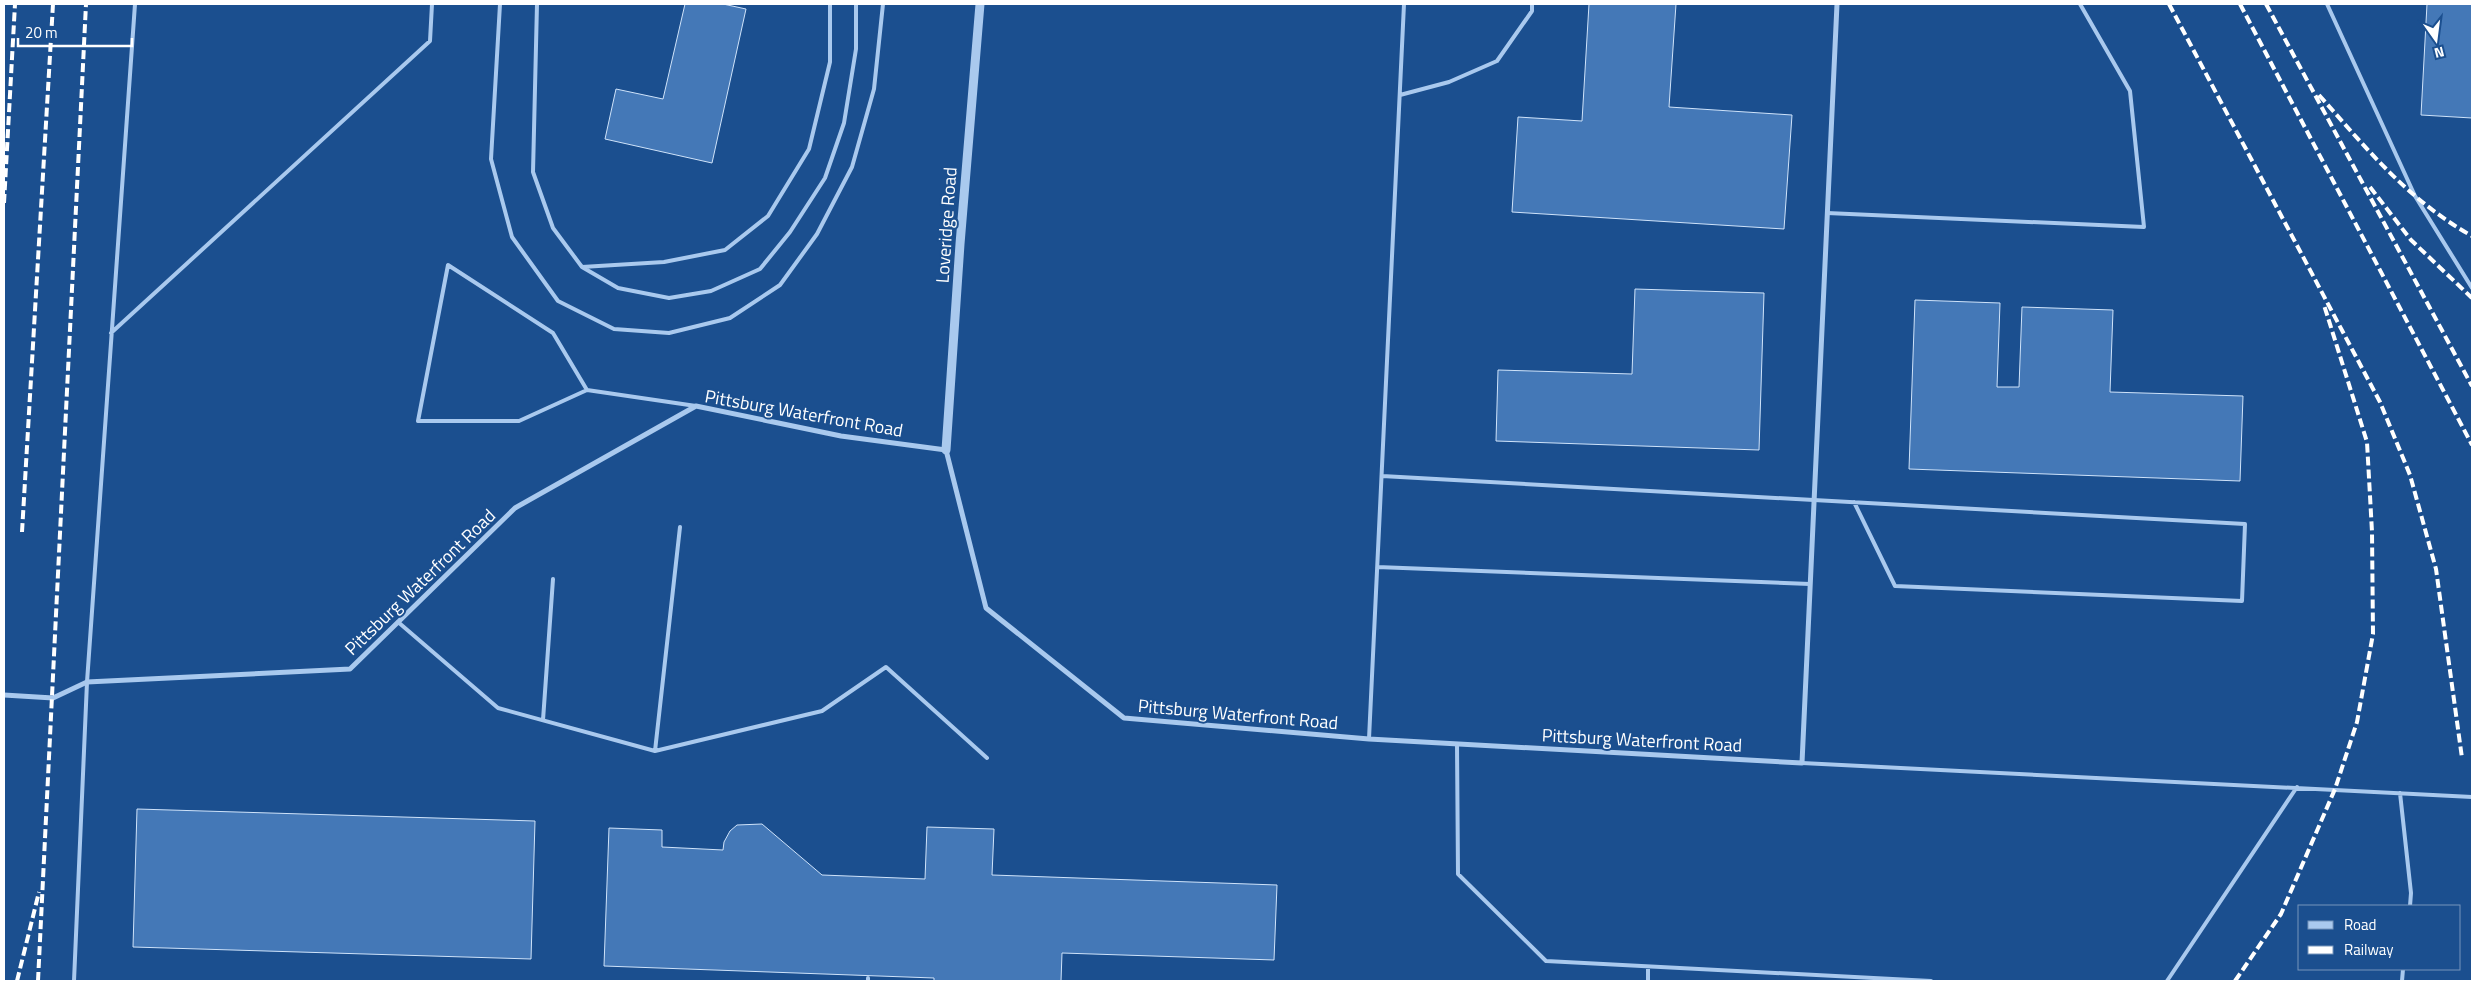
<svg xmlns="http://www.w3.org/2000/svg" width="2476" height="985" font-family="'Titillium Web',sans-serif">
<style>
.building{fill:#4478b7;stroke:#cfe3fa}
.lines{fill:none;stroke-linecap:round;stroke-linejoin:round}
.service{stroke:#a9c9ee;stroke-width:4}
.minor{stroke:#a9c9ee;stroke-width:5}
.tertiary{stroke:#a9c9ee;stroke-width:9}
.rail{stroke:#fff;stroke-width:4;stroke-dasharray:9 4;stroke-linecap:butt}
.labels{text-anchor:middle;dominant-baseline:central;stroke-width:4;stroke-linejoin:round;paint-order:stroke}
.street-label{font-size:18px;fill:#fff;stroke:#1b4f8f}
</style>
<rect width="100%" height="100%" fill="#1b4f8f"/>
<path class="building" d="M 685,4 L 723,4 L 746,9 L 712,163 L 605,139 L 616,89 L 663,99 Z
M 1589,4 L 1676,4 L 1669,107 L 1792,115 L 1784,229 L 1512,212 L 1518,117 L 1582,121 Z
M 2427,4 L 2472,4 L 2472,118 L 2421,115 Z
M 1635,289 L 1764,293 L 1759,450 L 1496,441 L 1498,370 L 1632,374 Z
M 1915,300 L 2000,303 L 1997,387 L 2019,387 L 2022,307 L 2113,310 L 2110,392 L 2243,396 L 2240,481 L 1909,469 Z
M 137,809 L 535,821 L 531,959 L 133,947 Z
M 762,824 L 822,875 L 925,879 L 927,827 L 994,829 L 992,875 L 1277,885 L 1274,960 L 1062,953 L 1061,981 L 934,981 L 934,978 L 604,966 L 609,828 L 662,830 L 662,847 L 723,850 L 724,842 L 730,831 L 737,825 Z"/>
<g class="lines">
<path class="service" d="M 500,4 L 491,159 L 512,237 L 558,301 L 614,329 L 669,333 L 730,318 L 780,285 L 817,234 L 852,167 L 874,89 L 883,4
M 537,4 L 533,172 L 553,228 L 582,267 L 618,288 L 669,298 L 711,291 L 760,269 L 790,232 L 825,178 L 844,123 L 856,49 L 856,4
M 2327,4 L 2415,196 L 2472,288
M 1400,95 L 1449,82 L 1497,61 L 1532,11 L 1532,4
M 1827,213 L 2144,227 L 2130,91 L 2080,4
M 582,267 L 664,262 L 725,250 L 768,216 L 809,149 L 830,62 L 830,4
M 111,333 L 430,41 L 432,4
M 587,390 L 553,333 L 448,265 L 418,421 L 519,421 L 587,390 L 696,406
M 1382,476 L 2245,524 L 2242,601 L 1895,586 L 1854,502
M 1377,567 L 1810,584
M 398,622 L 498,708 L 655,751 L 822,711 L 886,667 L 987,758
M 543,720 L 553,579
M 1369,739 L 1404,4
M 1457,744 L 1458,874 L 1546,961 L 1931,981
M 655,751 L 680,527
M 1802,763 L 2472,797
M 2400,793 L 2411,893 L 2410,906
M 868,978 L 868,981
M 74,981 L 87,682 L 135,4
M 1648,981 L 1648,967
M 2167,981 L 2297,787
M 2402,981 L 2403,969"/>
<path class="minor" d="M 4,695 L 53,698 L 87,682 L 350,669 L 515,508 L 696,406 L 841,436 L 946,450 L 986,608 L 1124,718 L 1369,739 L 1802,763 L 1837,4"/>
<path class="tertiary" d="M 946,450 L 960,244 L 980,4"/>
<path class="rail" d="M 2169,4 L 2380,402 L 2410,475 L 2436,569 L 2462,758
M 2240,4 L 2472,445
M 2266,4 L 2472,386
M 2319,95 C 2367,149 2408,200 2472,236
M 2370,187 L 2411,240 L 2472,298
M 4,203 L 15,4
M 22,532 L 53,4
M 17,981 L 39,892
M 38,981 L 86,4
M 2235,981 L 2281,914 L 2335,789 L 2357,722 L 2373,634 L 2372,532 L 2367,442 L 2324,305"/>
</g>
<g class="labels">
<g class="street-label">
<text transform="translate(946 225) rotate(-86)">Loveridge Road</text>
<text transform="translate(804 413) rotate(10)">Pittsburg Waterfront Road</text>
<text transform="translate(420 582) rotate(-44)">Pittsburg Waterfront Road</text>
<text transform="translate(1238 714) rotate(5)">Pittsburg Waterfront Road</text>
<text transform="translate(1642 740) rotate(3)">Pittsburg Waterfront Road</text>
</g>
</g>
<rect width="2476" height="985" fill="none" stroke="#ffffff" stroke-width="10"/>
<rect x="2298" y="905" width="162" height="65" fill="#1b4f8f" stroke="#7695bc"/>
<rect x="2308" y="921" width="25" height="8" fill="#a9c9ee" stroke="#7695bc"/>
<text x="2344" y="930" font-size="15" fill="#ffffff">Road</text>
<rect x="2308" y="946" width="25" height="8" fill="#ffffff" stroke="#7695bc"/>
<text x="2344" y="955" font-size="15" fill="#ffffff">Railway</text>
<g transform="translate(2436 40) rotate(166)" stroke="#1b4f8f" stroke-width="4" paint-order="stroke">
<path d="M0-4L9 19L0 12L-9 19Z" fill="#ffffff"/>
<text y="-8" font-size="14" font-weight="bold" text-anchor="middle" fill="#ffffff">N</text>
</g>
<path d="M18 38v8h114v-8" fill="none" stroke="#ffffff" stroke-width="2.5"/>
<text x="25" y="38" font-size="15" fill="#ffffff" stroke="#1b4f8f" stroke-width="4" paint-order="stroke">20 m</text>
</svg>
